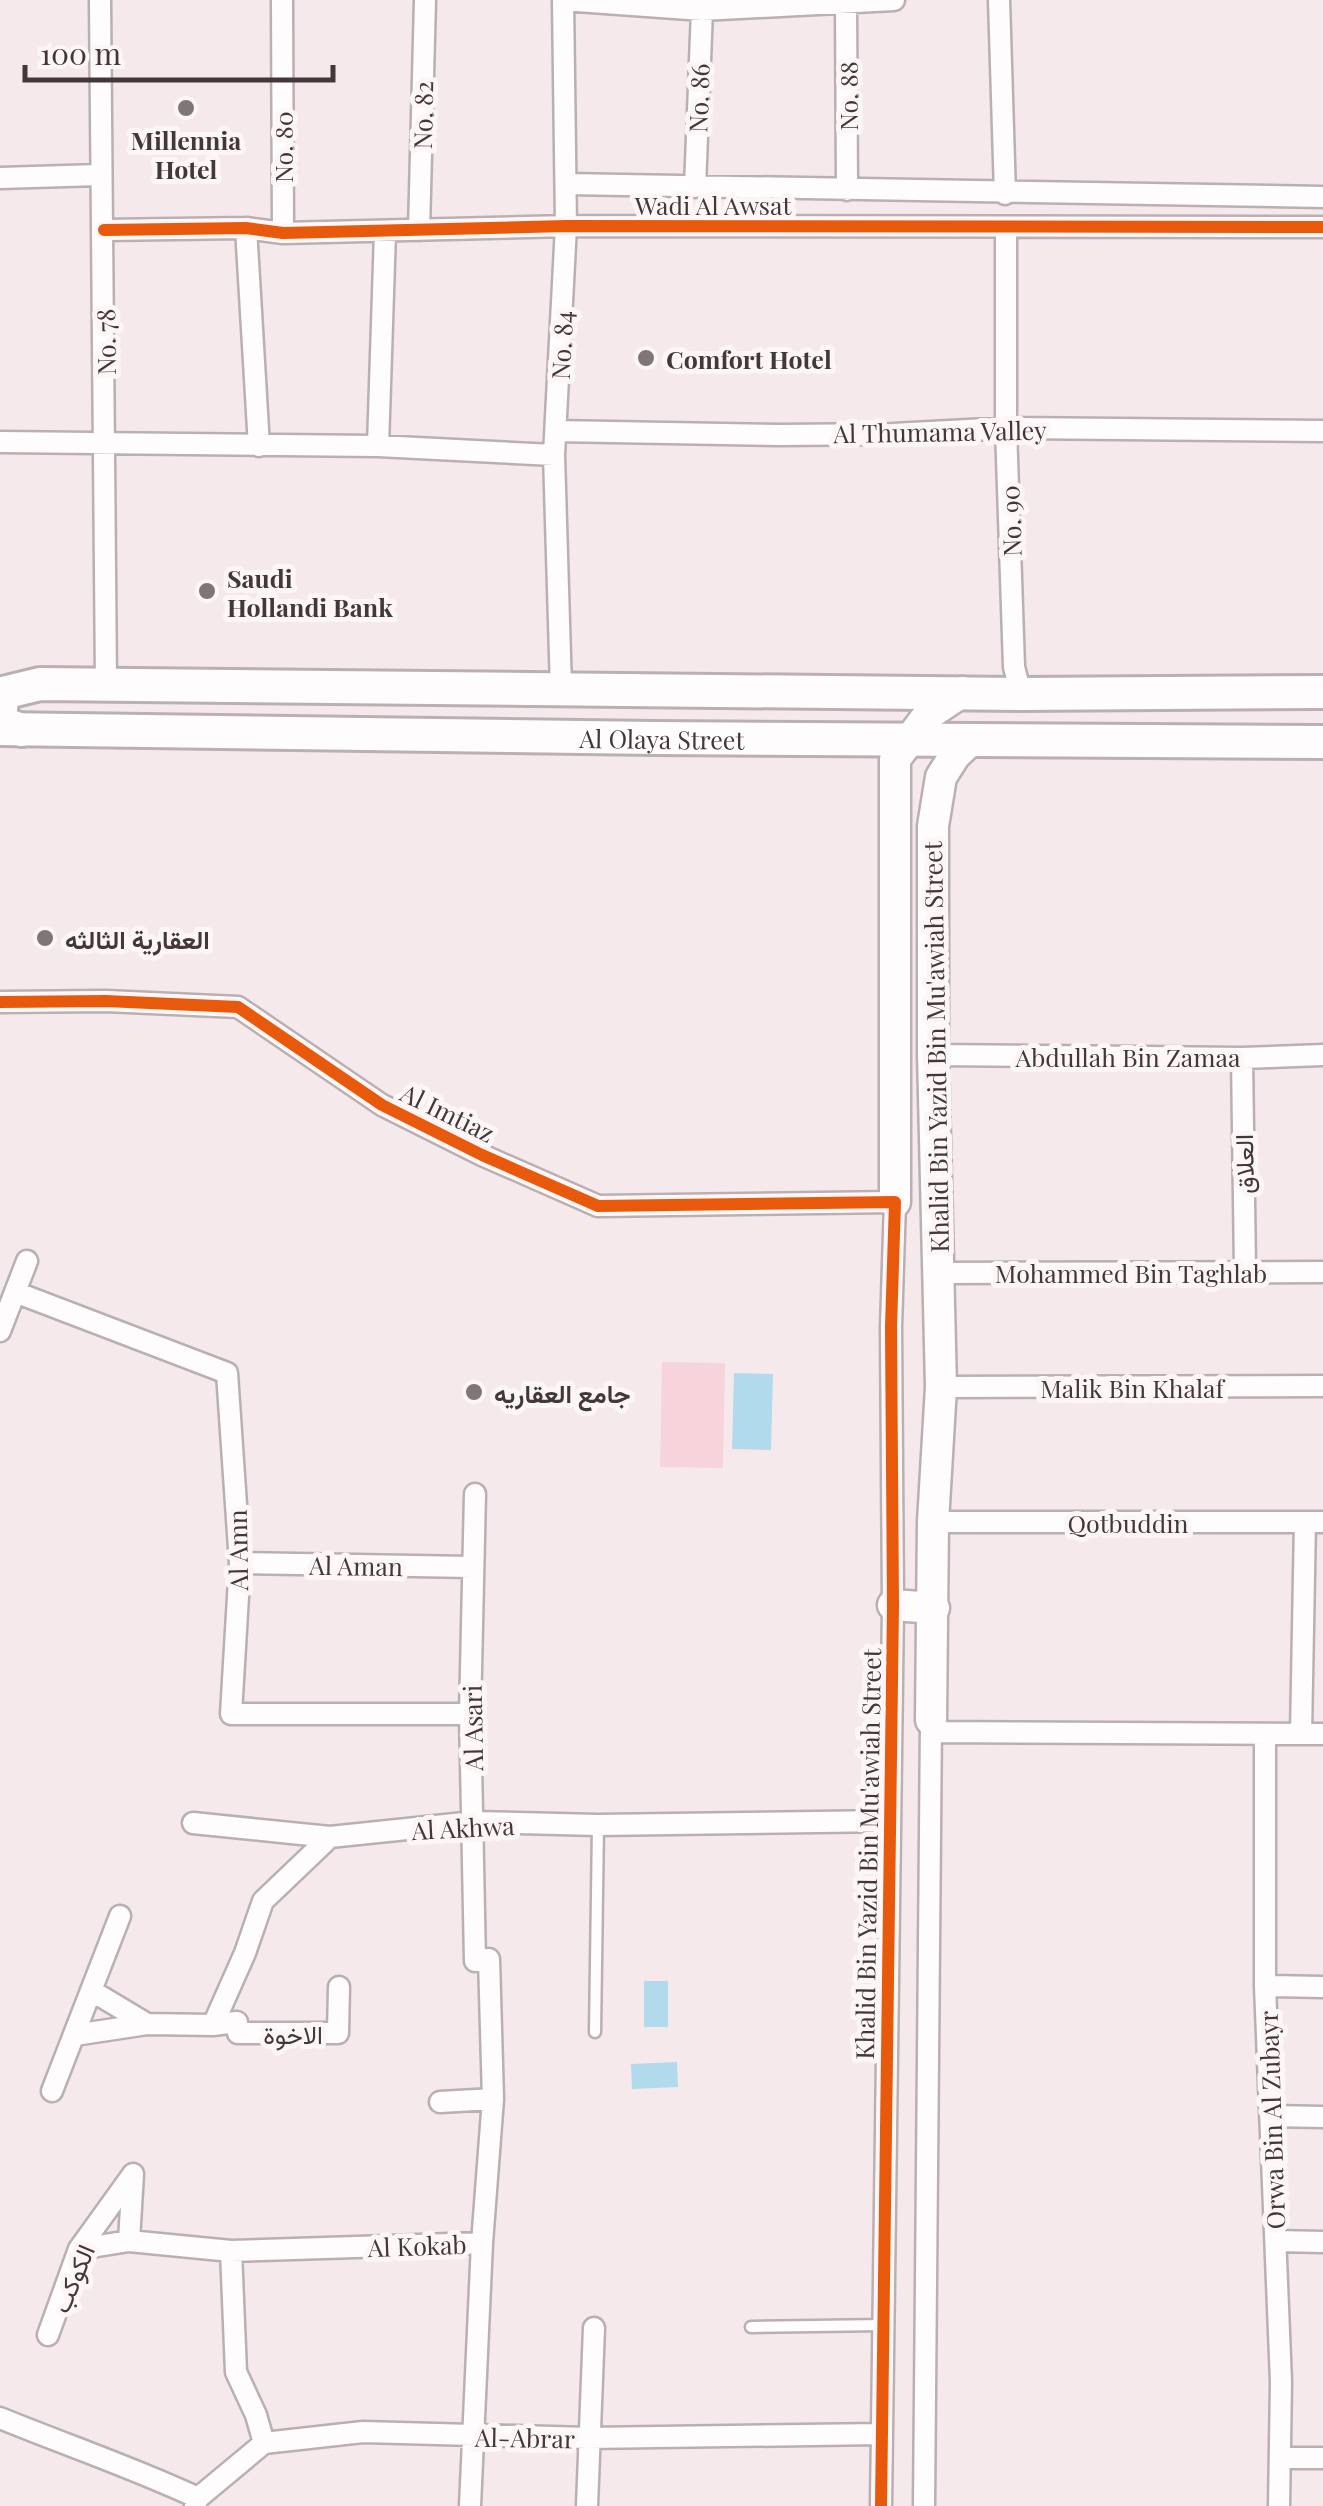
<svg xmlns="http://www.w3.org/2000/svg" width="1323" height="2506" font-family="'Playfair Display',Vazirmatn,serif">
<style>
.green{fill:#f7d3dc}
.water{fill:#b2daed}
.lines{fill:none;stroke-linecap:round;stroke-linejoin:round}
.service-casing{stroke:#baafb2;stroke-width:15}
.minor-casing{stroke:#baafb2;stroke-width:25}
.secondary-casing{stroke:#baafb2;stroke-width:35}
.primary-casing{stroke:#baafb2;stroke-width:38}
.service{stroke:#fefcfc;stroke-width:10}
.minor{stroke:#fefcfc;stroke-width:20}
.secondary{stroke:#fefcfc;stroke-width:30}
.primary{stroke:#fefcfc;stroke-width:32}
.cycleway-casing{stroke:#fcf6f7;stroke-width:19}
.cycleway{stroke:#e8590c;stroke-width:12}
.poi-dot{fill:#827578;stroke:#fcf6f7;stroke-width:4}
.labels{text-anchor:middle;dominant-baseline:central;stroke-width:10;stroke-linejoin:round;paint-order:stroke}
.street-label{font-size:25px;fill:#44373a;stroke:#fcf6f7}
.poi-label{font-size:25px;font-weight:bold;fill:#44373a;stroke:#fcf6f7;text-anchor:start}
</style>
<rect width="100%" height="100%" fill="#f6e9ec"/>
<path class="green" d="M 662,1362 L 725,1363 L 723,1468 L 660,1467 Z"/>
<path class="water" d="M 734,1373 L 773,1374 L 771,1450 L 732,1449 Z
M 644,1981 L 668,1981 L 668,2027 L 644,2027 Z
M 677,2062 L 678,2087 L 632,2089 L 631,2064 Z"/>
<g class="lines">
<defs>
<path id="service" d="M 595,2032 L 598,1825
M 751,2327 L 883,2325"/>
<path id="minor" d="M 100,0 L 106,683
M 282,0 L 283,233
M 999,0 L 1005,194
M 846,3 L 847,190
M 0,178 L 99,175
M 567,184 L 1323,197
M 695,187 L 702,10
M 1006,227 L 1006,428 L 1014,667 L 1021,694
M 246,228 L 259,446
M 104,230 L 246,228 L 283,233 L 566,226 L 1323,227
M 419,230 L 425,0
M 556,431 L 780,435 L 893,434 L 1006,428 L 1323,431
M 0,442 L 378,446 L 554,455
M 378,446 L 385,232
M 561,689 L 554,455 L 566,226 L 563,0 L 702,10 L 894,0
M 0,1002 L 106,1001 L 238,1007 L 382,1105 L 482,1155 L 598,1206 L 895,1202 L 891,1327 L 893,1605 L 881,2506
M 933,1055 L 1242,1058 L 1323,1055
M 1242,1058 L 1245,1270
M 938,1273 L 1323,1272
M 15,1292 L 227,1373 L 240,1563 L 231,1714 L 470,1714
M 0,1331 L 27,1261
M 941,1387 L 1323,1386
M 933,1522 L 1323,1522
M 240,1563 L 472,1567
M 931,1732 L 1323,1734
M 1265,1734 L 1265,1986 L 1281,2382 L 1279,2506
M 1301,1734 L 1305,1522
M 193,1823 L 330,1837
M 1265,1986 L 1323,1987
M 92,1991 L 147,2024
M 213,2025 L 237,2022 L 238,2033 L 338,2033 L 339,1987
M 75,2035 L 147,2024 L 213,2025 L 245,1953 L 263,1901 L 330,1837 L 474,1822 L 598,1825 L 889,1821
M 52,2091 L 120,1916
M 440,2102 L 493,2099
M 1271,2116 L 1323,2117
M 129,2241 L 231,2251 L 482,2243 L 493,2099 L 489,1959 L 475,1961 L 470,1714 L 475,1494
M 1276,2241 L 1323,2242
M 79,2249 L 129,2241 L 133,2174
M 231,2251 L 236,2372 L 256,2415 L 264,2443
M 48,2335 L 79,2249 L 133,2174
M 0,2418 C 66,2445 134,2468 198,2498
M 1280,2458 L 1323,2458
M 195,2506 L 198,2498 L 264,2443 L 363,2432 L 588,2438 L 881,2434
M 470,2506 L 482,2243
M 587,2506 L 594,2328
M 924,2506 L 931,1720"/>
<path id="secondary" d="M 895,1202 L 895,759 L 929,714 L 962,692
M 893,1605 L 934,1608
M 931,1720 L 933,1522 L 941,1387 L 933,1055 L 933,826 L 941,777 L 955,755 L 972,739"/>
<g id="primary">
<path id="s1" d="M 0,729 L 655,738 L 1323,742"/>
<path d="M 22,730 L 7,725 L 0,717 L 3,693 L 40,684 L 1021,694 L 1323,692"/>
</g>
</defs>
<use href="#service" class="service-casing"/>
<use href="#minor" class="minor-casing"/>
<use href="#secondary" class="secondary-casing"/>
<use href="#primary" class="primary-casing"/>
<use href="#service" class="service"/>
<use href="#minor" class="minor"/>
<use href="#secondary" class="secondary"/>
<use href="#primary" class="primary"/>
<defs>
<path id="cycleway" d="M 104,230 L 246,228 L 283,233 L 566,226 L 1323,227
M 0,1002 L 106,1001 L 238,1007 L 382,1105 L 482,1155 L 598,1206 L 895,1202 L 891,1327 L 893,1605 L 881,2506"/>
</defs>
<use href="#cycleway" class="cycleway-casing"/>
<use href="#cycleway" class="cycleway"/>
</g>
<g class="poi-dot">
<circle cx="186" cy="108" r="10"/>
<circle cx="646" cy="358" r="10"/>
<circle cx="207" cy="591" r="10"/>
<circle cx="45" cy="938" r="10"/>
<circle cx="474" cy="1392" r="10"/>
</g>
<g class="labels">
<g class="street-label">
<text transform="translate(847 96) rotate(-90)">No. 88</text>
<text transform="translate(698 98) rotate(-88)">No. 86</text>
<text transform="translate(422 115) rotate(-89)">No. 82</text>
<text transform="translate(282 147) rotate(-90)">No. 80</text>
<text x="713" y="204">Wadi Al Awsat</text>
<text transform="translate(105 342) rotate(-91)">No. 78</text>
<text transform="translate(561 345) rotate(-87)">No. 84</text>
<text transform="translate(940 431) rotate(-1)">Al Thumama Valley</text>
<text transform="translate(1010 521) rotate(-92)">No. 90</text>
<text stroke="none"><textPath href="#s1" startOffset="662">Al Olaya Street</textPath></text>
<text transform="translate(935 1047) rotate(-91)">Khalid Bin Yazid Bin Mu'awiah Street</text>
<text x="1128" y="1056">Abdullah Bin Zamaa</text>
<text transform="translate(448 1112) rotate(26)">Al Imtiaz</text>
<text transform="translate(1243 1164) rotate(-91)">العلاق</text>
<text x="1131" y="1272">Mohammed Bin Taghlab</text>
<text x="1132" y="1387">Malik Bin Khalaf</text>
<text x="1128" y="1522">Qotbuddin</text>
<text transform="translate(237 1550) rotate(-91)">Al Amn</text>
<text transform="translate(356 1565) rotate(1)">Al Aman</text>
<text transform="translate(472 1728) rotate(-91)">Al Asari</text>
<text transform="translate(463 1827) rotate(-3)">Al Akhwa</text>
<text transform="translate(867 1854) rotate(-89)">Khalid Bin Yazid Bin Mu'awiah Street</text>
<text x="293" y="2033">الاخوة</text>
<text transform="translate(1271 2120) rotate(-92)">Orwa Bin Al Zubayr</text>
<text transform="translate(417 2245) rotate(-2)">Al Kokab</text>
<text transform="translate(72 2278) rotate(-67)">الكوكب</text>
<text transform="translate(525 2437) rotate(1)">Al-Abrar</text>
</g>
<g class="poi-label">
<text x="186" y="139" text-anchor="middle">Millennia<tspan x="186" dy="29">Hotel</tspan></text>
<text x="666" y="358">Comfort Hotel</text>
<text x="227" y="577">Saudi<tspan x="227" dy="29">Hollandi Bank</tspan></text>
<text x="65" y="938">العقارية الثالثه</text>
<text x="494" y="1392">جامع العقاريه</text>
</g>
</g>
<path d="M25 65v15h308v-15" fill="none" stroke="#44373a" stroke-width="5"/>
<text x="40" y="65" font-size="30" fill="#44373a" stroke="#fcf6f7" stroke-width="8" paint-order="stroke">100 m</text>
</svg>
